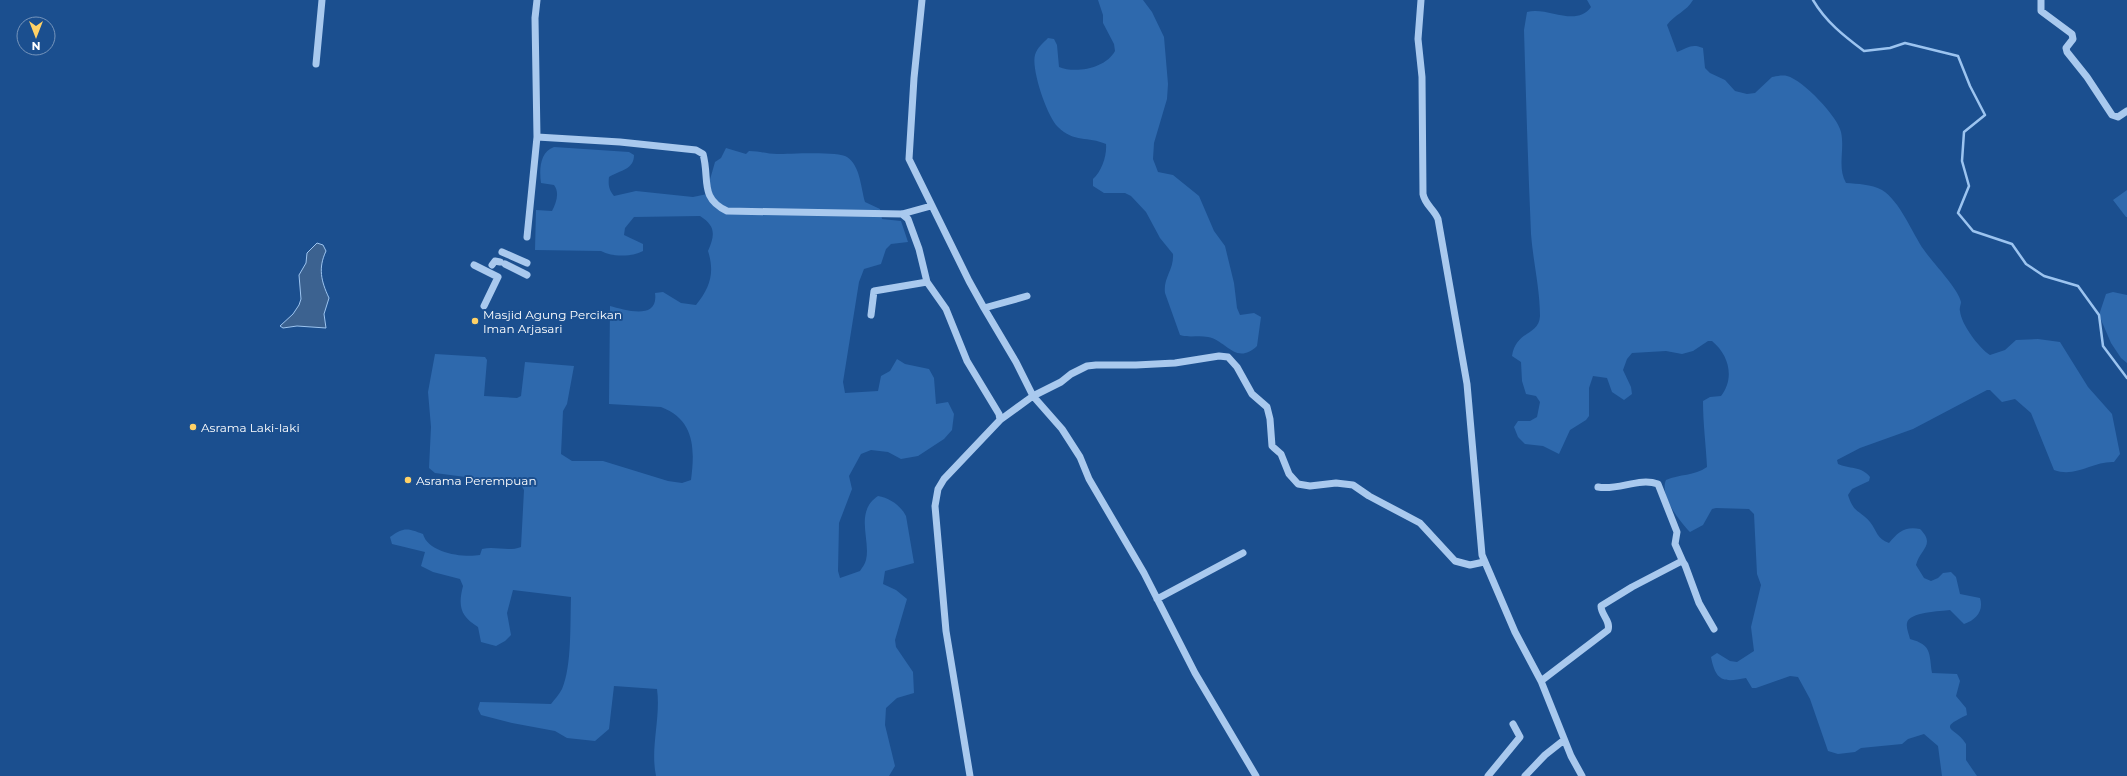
<svg xmlns="http://www.w3.org/2000/svg" width="2127" height="776" font-family="Montserrat,sans-serif">
<style>
.green{fill:#2e69ad}
.water{fill:#3c6290;stroke:#9cc4f0}
.lines{fill:none;stroke-linecap:round;stroke-linejoin:round}
.stream{stroke:#9cc4f0;stroke-width:2.5}
.minor{stroke:#a9c9ee;stroke-width:7}
.poi-dot{fill:#ffd166;stroke:#1b4f8f;stroke-width:1.5}
.labels{text-anchor:middle;dominant-baseline:central;stroke-width:4;stroke-linejoin:round;paint-order:stroke}
.poi-label{font-size:12px;fill:#fff;stroke:#1b4f8f;text-anchor:start}
</style>
<rect width="100%" height="100%" fill="#1b4f8f"/>
<path class="green" d="M 1098,0 L 1143,0 L 1152,12 L 1164,37 L 1168,84 L 1167,99 L 1154,143 L 1153,159 L 1158,172 L 1173,175 L 1199,196 L 1214,231 L 1225,246 L 1234,283 L 1237,308 L 1240,315 L 1254,313 L 1261,317 L 1257,346 C 1236,366 1226,340 1208,337 C 1198,335 1190,338 1180,335 L 1165,293 C 1163,278 1174,270 1173,254 L 1160,238 L 1146,212 L 1131,196 L 1125,193 L 1104,193 L 1093,186 L 1093,179 C 1102,171 1107,155 1106,144 C 1088,136 1074,143 1058,127 C 1047,117 1031,69 1035,55 C 1037,48 1043,43 1048,38 L 1054,39 L 1057,45 L 1059,67 C 1076,74 1106,68 1115,51 L 1114,44 L 1103,23 L 1103,15 Z
M 1587,0 L 1693,0 C 1687,11 1674,15 1667,25 L 1677,52 C 1687,48 1692,43 1703,48 L 1705,68 L 1710,73 L 1725,80 L 1735,91 L 1747,94 L 1755,93 L 1772,77 C 1776,76 1783,75 1787,76 C 1803,80 1838,117 1841,132 C 1845,150 1837,167 1846,183 C 1858,184 1871,184 1882,190 C 1900,201 1912,233 1924,250 C 1932,262 1958,288 1961,302 C 1961,305 1959,308 1960,311 C 1961,324 1979,348 1990,355 L 2005,350 L 2016,340 L 2038,339 L 2060,342 L 2088,387 L 2112,414 L 2120,454 L 2114,462 C 2093,461 2076,478 2054,470 L 2031,413 L 2015,399 L 2002,402 L 1990,390 L 1987,390 L 1913,429 L 1860,448 L 1837,460 L 1838,464 C 1848,469 1862,466 1870,477 L 1869,481 L 1852,489 L 1848,495 C 1854,514 1860,510 1870,522 C 1877,531 1877,539 1889,543 C 1898,532 1905,526 1920,529 C 1936,545 1920,549 1916,565 L 1924,578 L 1931,581 L 1938,578 L 1943,573 L 1951,572 L 1956,577 L 1960,594 L 1980,598 C 1984,611 1976,620 1964,624 L 1950,610 C 1941,611 1909,612 1907,623 C 1906,628 1909,634 1910,639 C 1932,645 1929,653 1932,673 L 1957,674 L 1960,681 L 1956,696 L 1966,708 L 1967,715 C 1935,730 1956,727 1966,744 L 1966,760 L 1977,776 L 1942,776 L 1938,746 L 1924,734 L 1908,739 L 1902,744 L 1861,748 L 1855,752 L 1838,754 L 1828,751 L 1810,699 L 1798,677 L 1790,676 L 1756,688 L 1752,688 L 1746,678 C 1725,682 1716,683 1711,657 L 1717,653 L 1730,661 L 1737,662 L 1754,651 L 1751,627 L 1761,585 L 1757,574 L 1754,514 L 1749,509 L 1716,508 L 1712,509 L 1703,525 L 1690,532 C 1680,522 1659,495 1666,480 C 1680,474 1694,476 1707,467 C 1706,445 1703,424 1703,401 L 1710,397 L 1721,396 C 1735,378 1729,355 1712,341 L 1708,341 L 1693,351 L 1682,354 L 1666,351 L 1632,353 L 1627,359 L 1623,370 L 1631,387 L 1632,394 L 1624,400 L 1612,392 L 1607,378 L 1593,376 L 1589,388 L 1589,416 L 1586,420 L 1570,430 L 1559,454 L 1543,446 L 1525,444 L 1518,437 L 1514,427 L 1518,421 L 1530,421 L 1537,417 L 1540,402 L 1536,396 L 1526,394 L 1522,381 L 1521,362 L 1512,356 C 1516,330 1539,336 1540,316 C 1540,289 1533,261 1531,234 C 1528,166 1526,98 1524,30 L 1527,12 C 1547,6 1576,28 1591,7 Z
M 554,147 L 629,152 L 634,155 C 634,170 620,170 609,177 C 608,185 609,190 614,196 L 636,191 L 693,197 L 712,193 L 709,183 L 715,162 L 721,158 L 726,148 L 746,154 L 749,151 C 759,151 767,154 777,154 C 789,154 839,151 847,157 C 860,165 861,188 865,202 L 880,209 L 882,219 L 901,221 L 908,242 L 891,244 L 886,249 L 881,264 L 864,269 L 859,282 L 843,382 L 845,393 L 878,391 L 881,376 L 890,371 L 897,359 L 905,364 L 929,369 L 934,378 L 936,404 L 948,402 L 954,414 L 952,430 L 944,439 L 918,456 L 901,459 L 888,452 L 871,450 L 861,454 L 849,476 L 852,489 L 839,523 L 838,571 L 840,578 L 860,571 C 862,568 865,564 866,560 C 871,540 854,512 878,496 C 890,498 901,506 906,516 L 914,563 L 885,571 L 883,584 L 896,590 L 907,599 L 895,640 L 896,647 L 913,672 L 914,693 L 897,698 L 886,708 L 885,725 L 895,766 L 889,776 L 656,776 C 650,748 661,718 657,689 L 614,686 L 609,729 L 595,741 L 567,738 L 555,731 L 512,723 L 481,715 L 478,709 L 480,702 L 551,704 C 554,700 559,695 562,689 C 572,666 570,623 571,597 L 513,590 L 507,613 L 511,635 L 505,641 L 496,646 L 481,642 L 478,627 C 460,616 458,606 463,586 L 460,579 L 433,572 L 421,566 L 425,552 L 392,544 L 390,537 C 404,527 407,528 423,534 C 428,553 463,558 480,555 L 482,549 C 496,546 508,552 521,547 L 524,490 L 519,481 L 496,481 L 435,473 L 429,468 L 431,427 L 428,392 L 435,354 L 485,357 L 487,360 L 484,396 L 517,398 L 521,396 L 525,362 L 574,366 L 567,404 L 563,411 L 561,454 L 572,461 L 603,461 L 668,481 L 682,483 L 691,480 C 695,449 695,420 661,407 L 609,404 L 610,306 C 625,310 659,321 655,293 L 663,292 L 681,303 L 696,305 C 710,288 715,273 708,251 C 715,235 716,226 700,216 L 634,217 L 625,228 L 624,235 L 643,244 L 643,251 C 632,257 612,257 601,251 L 535,250 L 536,210 L 552,211 C 556,203 560,193 554,185 L 541,183 C 539,169 540,152 554,147 Z
M 2127,190 L 2127,217 L 2126,217 L 2113,200 Z
M 2113,292 L 2127,295 L 2127,363 L 2121,358 L 2111,343 L 2099,315 L 2106,294 Z"/>
<path class="water" d="M 317,243 L 323,245 L 326,251 C 318,268 321,281 329,298 L 324,314 L 326,328 L 297,326 L 283,328 L 280,326 L 293,314 L 299,305 L 301,299 L 299,275 L 306,263 L 307,253 Z"/>
<g class="lines">
<path class="stream" d="M 1813,0 C 1826,22 1844,36 1864,51 L 1890,48 L 1905,43 L 1958,56 L 1970,86 L 1985,115 L 1964,132 L 1962,161 L 1969,186 L 1958,213 L 1973,231 L 2012,244 L 2026,264 L 2044,276 L 2078,286 L 2099,315 L 2103,346 L 2127,378"/>
<path class="minor" d="M 922,0 L 914,78 L 909,159 L 969,281 L 984,308
M 1421,0 L 1418,39 L 1422,77 L 1423,194 C 1425,205 1434,209 1438,219 L 1467,384 L 1482,555 L 1515,632 L 1541,681 L 1571,756 L 1582,776
M 2041,0 L 2041,11 L 2072,34 L 2073,39 L 2066,48 L 2067,52 L 2087,77 L 2112,115 L 2118,117 L 2127,111
M 316,64 L 322,0
M 537,137 L 620,142 L 696,150 L 703,154 C 710,179 699,198 727,211 L 902,214 L 931,206
M 902,214 L 908,219 L 919,249 L 927,282 L 946,309 L 967,361 L 999,414 L 1000,420
M 527,237 L 537,137 L 535,18 L 537,0
M 502,252 L 527,263
M 505,264 L 527,275
M 474,265 L 498,277 L 484,306
M 492,265 L 495,261 L 500,262
M 1027,296 L 984,308 L 1016,362 L 1033,396 L 1062,429 L 1080,457 L 1089,479 L 1144,573 L 1195,673 L 1256,776
M 871,315 L 874,291 L 927,282
M 1598,487 C 1618,491 1639,477 1658,484 L 1677,532 L 1675,544 L 1683,562
M 1157,599 L 1243,553
M 1541,681 L 1608,630 C 1611,621 1601,615 1601,606 L 1632,587 L 1680,562 L 1683,562 L 1685,565 L 1699,603 L 1714,629
M 970,776 L 946,631 L 935,506 L 938,489 L 944,479 L 1000,420 L 1033,396 L 1061,382 L 1071,374 L 1087,366 L 1096,365 L 1136,365 L 1175,363 L 1219,356 L 1228,357 L 1237,367 L 1252,394 L 1267,407 L 1270,419 L 1272,446 L 1281,454 L 1289,474 L 1298,484 L 1310,486 L 1336,483 L 1353,485 L 1369,496 L 1420,523 L 1455,561 L 1470,565 L 1484,562
M 1488,776 L 1520,737 L 1513,724
M 1525,776 L 1545,755 L 1564,740"/>
</g>
<g class="poi-dot">
<circle cx="475" cy="321" r="4"/>
<circle cx="193" cy="427" r="4"/>
<circle cx="408" cy="480" r="4"/>
</g>
<g class="labels">
<g class="poi-label">
<text x="483" y="314">Masjid Agung Percikan<tspan x="483" dy="14">Iman Arjasari</tspan></text>
<text x="201" y="427">Asrama Laki-laki</text>
<text x="416" y="480">Asrama Perempuan</text>
</g>
</g>
<g transform="translate(36 36) rotate(180)"><circle r="19" fill="#1b4f8f" stroke="#7695bc"/>
<path d="M0-3L7 15L0 10L-7 15Z" fill="#ffd166"/>
<text y="-6" font-size="11" font-weight="bold" text-anchor="middle" fill="#ffffff">N</text>
</g>
</svg>
